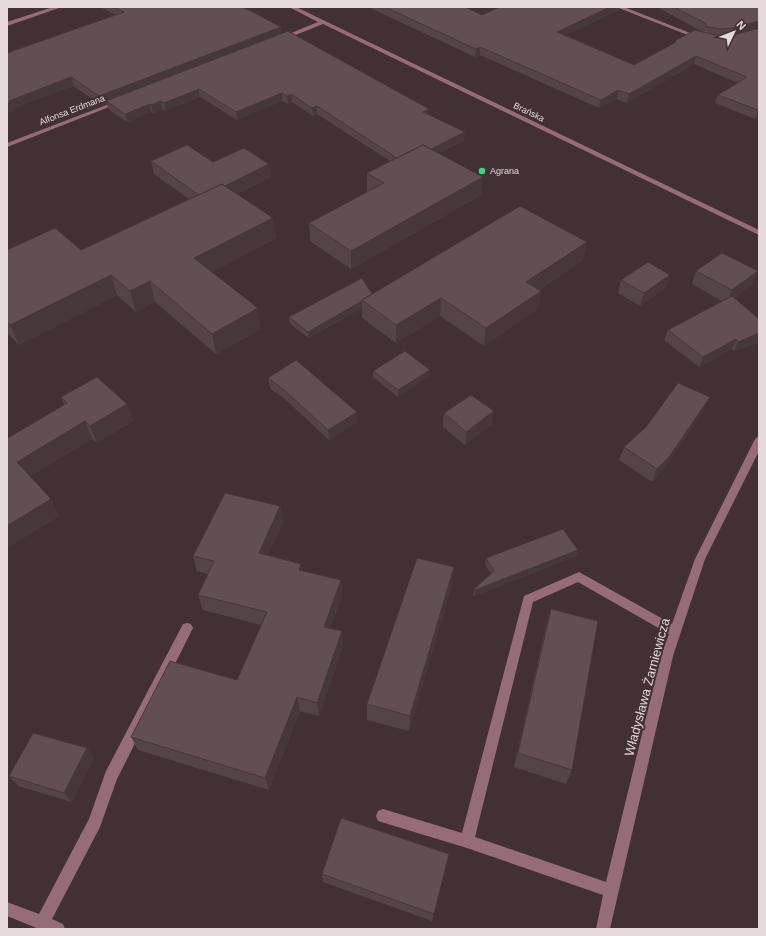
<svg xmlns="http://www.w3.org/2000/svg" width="766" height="936" font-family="Arial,sans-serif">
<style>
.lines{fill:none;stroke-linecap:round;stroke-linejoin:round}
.minor{fill:#966d77;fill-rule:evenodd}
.wall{fill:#554447}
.shaded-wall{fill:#45373a}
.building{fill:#634f53;stroke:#45373a}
.poi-dot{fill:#3bd77e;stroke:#433035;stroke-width:1.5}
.labels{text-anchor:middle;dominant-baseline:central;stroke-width:4;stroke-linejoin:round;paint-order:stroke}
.far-street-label{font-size:9px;fill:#e4d8db;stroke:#433035}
.far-poi-label{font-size:9px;fill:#e4d8db;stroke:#433035;text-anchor:start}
.near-street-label{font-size:13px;fill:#e4d8db;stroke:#433035}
</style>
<rect width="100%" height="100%" fill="#433035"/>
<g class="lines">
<path class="minor" d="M 53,7 L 62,7 L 7,26 L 7,22 Z
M 289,7 L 296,7 L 759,230 L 759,235 L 323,24 L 283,40 L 279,40 L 279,38 L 318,22 Z
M 616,7 L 624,7 L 703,38 L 698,39 Z
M 117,101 L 122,102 L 7,147 L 7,143 Z
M 759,437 L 759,451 L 705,559 L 673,656 L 610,929 L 596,929 L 603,895 L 467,848 L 378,821 L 376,816 L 378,811 L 383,809 L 462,833 L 524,596 L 579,572 L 672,624 L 695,559 L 754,441 L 756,438 ZM 578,582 L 669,634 L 661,656 L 606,882 L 475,837 L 533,602 Z
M 187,623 L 191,624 L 193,628 L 117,779 L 100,827 L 52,919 L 63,924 L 65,929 L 39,929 L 7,916 L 7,902 L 39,914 L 89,819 L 106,771 L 183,624 Z"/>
</g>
<path class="wall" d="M 100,7 L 241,7 L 281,27 L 281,34 L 429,109 L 428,114 L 464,141 L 439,153 L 481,195 L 351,269 L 310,241 L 309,223 L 368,192 L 367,191 L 367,173 L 390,161 L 317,114 L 313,116 L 292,102 L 288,104 L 282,101 L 237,120 L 200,97 L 165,111 L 162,109 L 153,113 L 151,112 L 127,122 L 108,109 L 107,103 L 102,105 L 73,86 L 14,108 L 14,110 L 7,113 L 7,53 L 116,15 Z
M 368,7 L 465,7 L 482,15 L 500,7 L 620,7 L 619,10 L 566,35 L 634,65 L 676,42 L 676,40 L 703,32 L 657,7 L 759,7 L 759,117 L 755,119 L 715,103 L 718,95 L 738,83 L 694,64 L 627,103 L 617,99 L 599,108 L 480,55 L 475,57 Z
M 151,161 L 213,162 L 271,177 L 237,194 L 273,218 L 276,238 L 212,272 L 261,329 L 216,354 L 155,302 L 136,312 L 117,295 L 19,345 L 7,333 L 7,250 L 81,250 L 189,199 L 154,174 Z
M 583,260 L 539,290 L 538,309 L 484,346 L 440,316 L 396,343 L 362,318 L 362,308 L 309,338 L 290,324 L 289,317 L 372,294 Z
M 696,271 L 752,284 L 734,298 L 759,319 L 759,342 L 734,351 L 732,349 L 699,367 L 664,340 L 668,330 L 722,301 L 692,284 Z
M 621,280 L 666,288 L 640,306 L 618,293 Z
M 373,371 L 429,376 L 398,397 L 373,377 Z
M 268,378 L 357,412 L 357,422 L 329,440 L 286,400 L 270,388 Z
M 61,397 L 127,404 L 133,421 L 97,443 L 92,439 L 30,476 L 51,499 L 59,516 L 7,548 L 8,438 L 64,405 Z
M 710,397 L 704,410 L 664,469 L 652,482 L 619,460 L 624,447 Z
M 444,413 L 492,424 L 465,445 L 443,427 Z
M 280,506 L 283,522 L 268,555 L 301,564 L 302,571 L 341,580 L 342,596 L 330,628 L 342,631 L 343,646 L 319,716 L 300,711 L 269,790 L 138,750 L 131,737 L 237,680 L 261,625 L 203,610 L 198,595 L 208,574 L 197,571 L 193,556 Z
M 578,550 L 576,556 L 474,596 L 473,595 L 474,589 L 491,574 L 485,565 L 486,558 Z
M 452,585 L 409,731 L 367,720 L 367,704 Z
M 551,609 L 572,770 L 566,784 L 514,767 L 546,626 Z
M 87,748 L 94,758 L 72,802 L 18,786 L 9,776 Z
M 449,854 L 432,921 L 323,882 L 322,874 Z"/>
<path class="shaded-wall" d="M 610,7 L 620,7 L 619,10 L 556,40 L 557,32 Z
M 759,21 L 759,29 L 731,37 L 733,28 Z
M 281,27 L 281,35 L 106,101 L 107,103 L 102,105 L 99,96 Z
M 480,47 L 480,55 L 475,57 L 476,49 Z
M 696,56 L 694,64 L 627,103 L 629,94 Z
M 71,77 L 73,86 L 14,108 L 14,110 L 7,113 L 7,104 L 9,101 Z
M 199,89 L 200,97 L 165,111 L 164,103 Z
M 618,90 L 617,99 L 599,108 L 601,100 Z
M 282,93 L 282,101 L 237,120 L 236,112 Z
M 291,94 L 292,102 L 288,104 L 287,96 Z
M 161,101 L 162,109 L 153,113 L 151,105 Z
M 150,104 L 151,112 L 127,122 L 125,114 Z
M 317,106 L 317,114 L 313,116 L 312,108 Z
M 429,109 L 428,117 L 423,112 Z
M 758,110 L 759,110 L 759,117 L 755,119 Z
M 465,132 L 464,141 L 404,171 L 404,163 Z
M 269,164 L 271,177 L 204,210 L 202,197 Z
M 483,177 L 481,195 L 351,269 L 351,251 Z
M 273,218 L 276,238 L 199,279 L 194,258 Z
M 587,242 L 583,260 L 523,300 L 526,282 Z
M 758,271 L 752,284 L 727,304 L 732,290 Z
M 111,275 L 117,295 L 19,345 L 10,325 Z
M 670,275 L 666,288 L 640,306 L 644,293 Z
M 150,281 L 155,302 L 136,312 L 130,291 Z
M 541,291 L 538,309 L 484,346 L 486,328 Z
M 441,298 L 440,316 L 396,343 L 396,325 Z
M 362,301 L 362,308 L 309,338 L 308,332 Z
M 258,308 L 261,329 L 216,354 L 212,334 Z
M 759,333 L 759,342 L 734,351 L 738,342 Z
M 736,339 L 732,349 L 699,367 L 703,357 Z
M 430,370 L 429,376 L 398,397 L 398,390 Z
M 710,397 L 704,410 L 664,469 L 652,482 L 657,469 Z
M 127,404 L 133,421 L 97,443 L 90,426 Z
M 494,411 L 492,424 L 465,445 L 466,432 Z
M 357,412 L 357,422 L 329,440 L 328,430 Z
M 85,421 L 92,439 L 26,479 L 17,462 Z
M 51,499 L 59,516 L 7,548 L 7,526 Z
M 280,506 L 283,522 L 262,569 L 259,553 Z
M 578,550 L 576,556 L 474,596 L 475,590 Z
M 301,564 L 303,579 L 299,570 Z
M 454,567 L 452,585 L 409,731 L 410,716 Z
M 341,580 L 342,596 L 325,641 L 324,627 Z
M 342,631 L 343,646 L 319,716 L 317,703 Z
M 297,697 L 300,711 L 269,790 L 265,778 Z
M 87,748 L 94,758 L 72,802 L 64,793 Z"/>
<path class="building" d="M 113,7 L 241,7 L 251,11 L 281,27 L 99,96 L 71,77 L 9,101 L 11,102 L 7,104 L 7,53 L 124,12 Z
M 385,7 L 465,7 L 482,15 L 500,7 L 610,7 L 557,32 L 634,65 L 676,42 L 676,40 L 695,30 L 720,36 L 734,35 L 759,28 L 759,110 L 758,110 L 718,95 L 747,77 L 696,56 L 629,94 L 618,90 L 601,100 L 480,47 L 476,49 Z
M 674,7 L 759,7 L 759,21 L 733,28 L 720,29 L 705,26 L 707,24 Z
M 288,31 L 429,109 L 423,112 L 465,132 L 431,149 L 423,145 L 397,158 L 317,106 L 312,108 L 291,94 L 287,96 L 282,93 L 236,112 L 199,89 L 164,103 L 161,101 L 151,105 L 150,104 L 125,114 L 106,101 Z
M 187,145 L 213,162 L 244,148 L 269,164 L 225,186 L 222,184 L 199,195 L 151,161 Z
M 423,145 L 483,177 L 351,251 L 309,223 L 384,183 L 367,173 Z
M 222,184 L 273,218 L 194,258 L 258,308 L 212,334 L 150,281 L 130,291 L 111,275 L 10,325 L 7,321 L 7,250 L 55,228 L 81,250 Z
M 520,206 L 587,242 L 526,282 L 541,291 L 486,328 L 441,298 L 396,325 L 362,300 Z
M 722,253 L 758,271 L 732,290 L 696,271 Z
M 648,262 L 670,275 L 644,293 L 621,280 Z
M 362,278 L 372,294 L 362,300 L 362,301 L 308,332 L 289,317 Z
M 732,296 L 759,319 L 759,333 L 738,342 L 736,339 L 703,357 L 668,330 Z
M 405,351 L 430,370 L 398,390 L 373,371 Z
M 296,360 L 357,412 L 328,430 L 284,390 L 268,378 Z
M 97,377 L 127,404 L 90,426 L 85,421 L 17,462 L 51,499 L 7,526 L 7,437 L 8,438 L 67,403 L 61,397 Z
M 678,383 L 710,397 L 669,457 L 657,469 L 624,447 L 646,427 Z
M 471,395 L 494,411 L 466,432 L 444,413 Z
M 225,493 L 280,506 L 259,553 L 301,564 L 299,570 L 341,580 L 324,627 L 342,631 L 317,703 L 297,697 L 265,778 L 131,737 L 170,661 L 237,680 L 267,612 L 198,595 L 214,561 L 193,556 Z
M 563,529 L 578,550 L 475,590 L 474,589 L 494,571 L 486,558 Z
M 417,558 L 454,567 L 410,716 L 367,704 Z
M 551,609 L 598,621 L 572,770 L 518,753 Z
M 33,733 L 87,748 L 64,793 L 9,776 Z
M 341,818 L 449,854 L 434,914 L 322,874 Z"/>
<circle class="poi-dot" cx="482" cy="171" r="4"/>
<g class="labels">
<g class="far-street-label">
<text transform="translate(72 110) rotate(-21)">Alfonsa Erdmana</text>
<text transform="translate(529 112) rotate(26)">Brańska</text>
</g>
<g class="far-poi-label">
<text x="490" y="171">Agrana</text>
</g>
<g class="near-street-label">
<text transform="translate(647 687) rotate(-75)">Władysława Żarniewicza</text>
</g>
</g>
<rect width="766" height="936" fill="none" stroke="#e4d8db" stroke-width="16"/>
<g transform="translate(734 32) rotate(47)" stroke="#433035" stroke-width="3" paint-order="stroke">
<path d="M0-3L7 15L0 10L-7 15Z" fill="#e4d8db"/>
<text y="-6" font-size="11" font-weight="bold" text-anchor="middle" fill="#e4d8db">N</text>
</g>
</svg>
